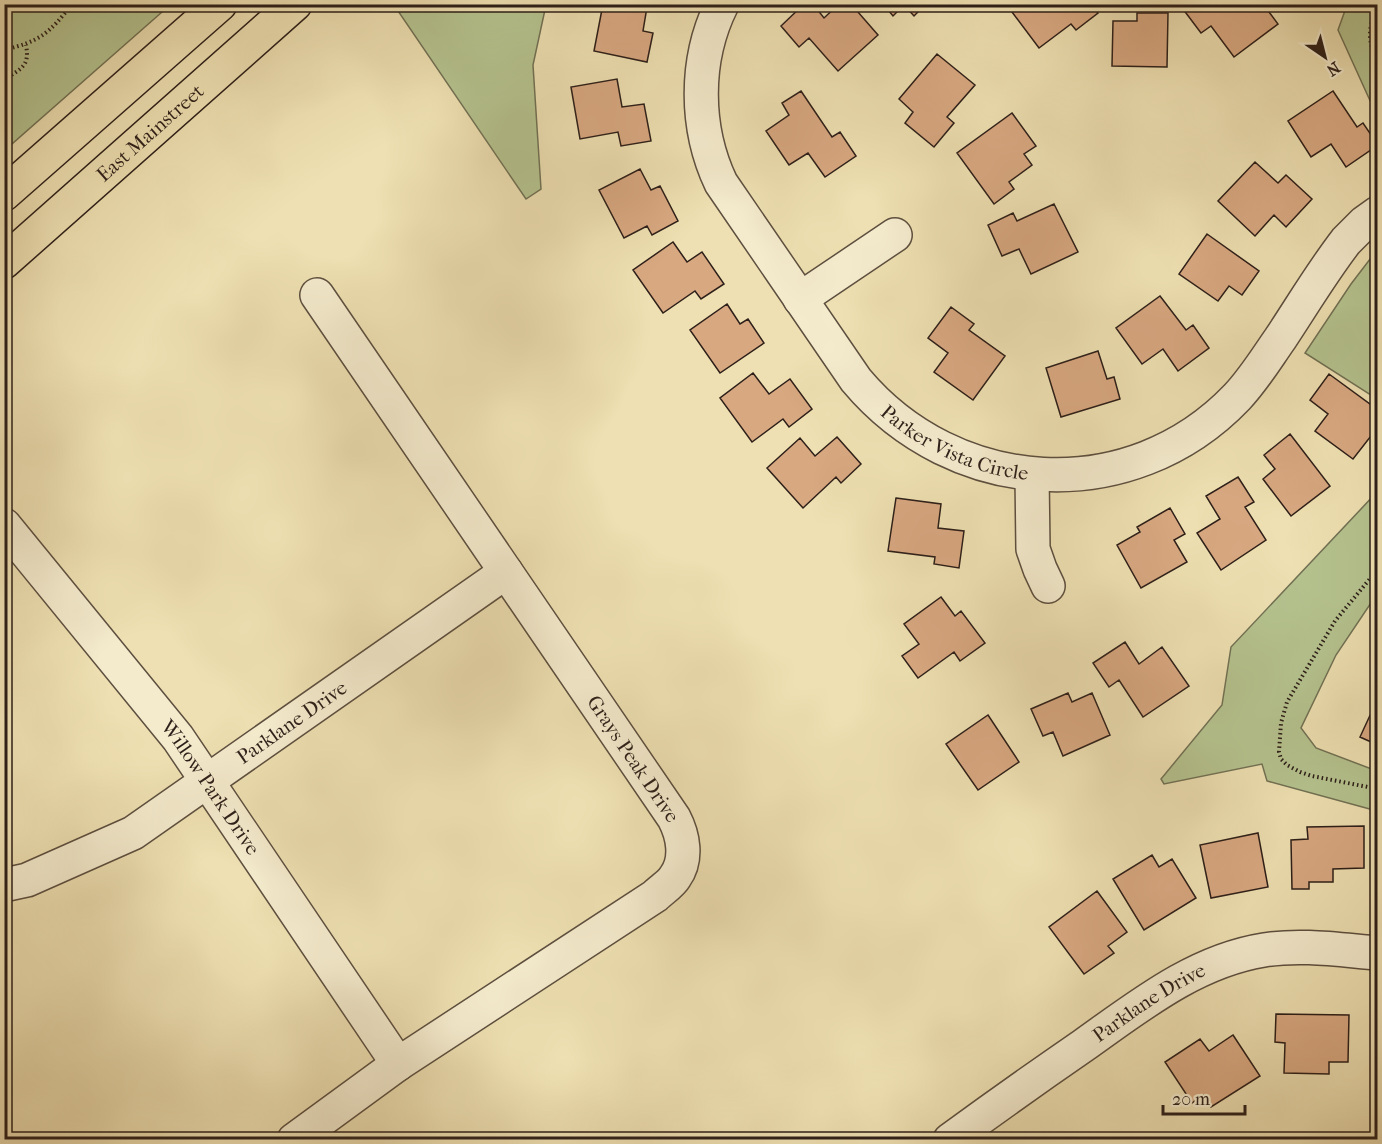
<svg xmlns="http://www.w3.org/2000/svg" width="1382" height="1144" font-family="'IM FELL French Canon',serif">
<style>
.green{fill:#b5c38f;stroke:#717154;stroke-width:1.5}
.building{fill:#d8a881;stroke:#2d1f19;stroke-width:1.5}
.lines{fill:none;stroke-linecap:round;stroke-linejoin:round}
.minor-casing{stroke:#5d4f3f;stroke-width:36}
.major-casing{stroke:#2d1f19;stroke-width:36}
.path{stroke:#2d1f19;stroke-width:4;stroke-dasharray:1.5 3;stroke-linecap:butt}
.minor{stroke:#f4ebcd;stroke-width:33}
.major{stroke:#eee0b2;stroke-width:33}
.labels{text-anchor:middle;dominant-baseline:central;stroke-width:5;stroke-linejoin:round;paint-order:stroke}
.street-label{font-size:20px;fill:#2d1f19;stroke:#f4ebcd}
</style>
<rect width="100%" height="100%" fill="#eee0b2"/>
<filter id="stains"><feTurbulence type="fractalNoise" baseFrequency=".00333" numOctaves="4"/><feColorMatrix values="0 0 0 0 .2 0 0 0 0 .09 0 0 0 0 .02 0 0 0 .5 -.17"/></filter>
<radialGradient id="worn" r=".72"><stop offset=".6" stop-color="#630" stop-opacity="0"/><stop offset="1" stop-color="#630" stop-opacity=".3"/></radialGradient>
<path class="green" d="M 5,4 L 170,4 L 170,5 L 5,150 Z
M 394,5 L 546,5 L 533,65 L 541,189 L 526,199 Z
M 1347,5 L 1377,5 L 1377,116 L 1338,30 Z
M 1377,250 L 1377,399 L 1305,353 L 1351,284 Z
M 1377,492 L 1377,594 L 1336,655 L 1301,728 L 1316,748 L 1377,771 L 1377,811 L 1267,781 L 1262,764 L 1164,784 L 1161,779 L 1222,705 L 1231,647 Z"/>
<path class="building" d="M 603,4 L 633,4 L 647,7 L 643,31 L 653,33 L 647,62 L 594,51 Z
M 804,4 L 813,4 L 824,18 L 839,4 L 851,4 L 878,35 L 838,71 L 809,38 L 799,47 L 781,26 Z
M 883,4 L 926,4 L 914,16 L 904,5 L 893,16 Z
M 1006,4 L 1092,4 L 1098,13 L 1076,30 L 1071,24 L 1039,48 Z
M 1189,4 L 1263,4 L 1278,24 L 1234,57 L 1211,26 L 1201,33 L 1183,9 Z
M 1137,13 L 1168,13 L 1167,67 L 1112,66 L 1113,21 L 1137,21 Z
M 937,54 L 975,85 L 947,117 L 954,123 L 934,147 L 905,123 L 913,112 L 899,99 Z
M 617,79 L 622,107 L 644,104 L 651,141 L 621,146 L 618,132 L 580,139 L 571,87 Z
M 801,91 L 832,137 L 840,132 L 856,156 L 825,177 L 808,153 L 789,165 L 766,131 L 789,115 L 782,103 Z
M 1333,91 L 1357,127 L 1363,123 L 1378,145 L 1346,167 L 1331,144 L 1311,157 L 1288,121 Z
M 1012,113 L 1036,146 L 1024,154 L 1032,165 L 1009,182 L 1014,189 L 994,204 L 957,153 Z
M 1255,162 L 1278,183 L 1286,175 L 1312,199 L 1286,227 L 1274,215 L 1255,236 L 1218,201 Z
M 640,169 L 651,190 L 660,186 L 678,221 L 652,235 L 647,226 L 624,238 L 599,190 Z
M 1054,204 L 1078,252 L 1031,274 L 1019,249 L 1002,256 L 988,225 L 1013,213 L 1017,221 Z
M 1207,234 L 1259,271 L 1242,295 L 1229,286 L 1218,301 L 1179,274 Z
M 673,242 L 687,262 L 702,252 L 724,284 L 701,299 L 695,291 L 663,313 L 633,270 Z
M 1160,296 L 1186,330 L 1193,325 L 1209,348 L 1178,371 L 1163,349 L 1142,364 L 1116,328 Z
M 727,304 L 740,324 L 748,319 L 764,343 L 720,373 L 690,330 Z
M 951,307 L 974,324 L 969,330 L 1005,356 L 973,400 L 934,372 L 948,353 L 928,338 Z
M 1098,351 L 1107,379 L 1114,377 L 1120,399 L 1061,417 L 1046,368 Z
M 753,373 L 769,394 L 790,379 L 812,409 L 789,427 L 783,419 L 752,442 L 720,398 Z
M 1329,374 L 1378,410 L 1378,427 L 1353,459 L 1315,431 L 1328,414 L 1310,400 Z
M 1290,434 L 1330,486 L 1291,516 L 1263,479 L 1275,469 L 1264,455 Z
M 837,437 L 861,464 L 841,483 L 836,477 L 803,508 L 767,468 L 800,438 L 815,456 Z
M 1238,477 L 1254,502 L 1245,507 L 1266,540 L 1221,570 L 1197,533 L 1220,519 L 1206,496 Z
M 896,498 L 941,504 L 938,528 L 964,531 L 959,568 L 934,564 L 935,557 L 888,551 Z
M 1170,508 L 1185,534 L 1174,540 L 1187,562 L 1141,588 L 1117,545 L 1140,532 L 1137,527 Z
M 941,597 L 955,616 L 961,611 L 985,643 L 960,661 L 954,652 L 918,678 L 902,656 L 919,644 L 904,624 Z
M 1125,642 L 1139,664 L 1162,647 L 1189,686 L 1143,717 L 1119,680 L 1109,687 L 1093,663 Z
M 1068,693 L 1072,702 L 1092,693 L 1110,735 L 1063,756 L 1053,732 L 1043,736 L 1031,709 Z
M 1378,698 L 1378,745 L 1360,737 Z
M 988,715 L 1019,762 L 978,790 L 946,744 Z
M 1364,826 L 1364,868 L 1333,869 L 1333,882 L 1309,882 L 1309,889 L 1292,889 L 1291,840 L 1308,839 L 1307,827 Z
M 1258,833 L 1268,887 L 1211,898 L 1200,845 Z
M 1152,855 L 1159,867 L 1172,859 L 1196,898 L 1144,930 L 1113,879 Z
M 1097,891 L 1127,932 L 1108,946 L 1114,953 L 1084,974 L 1049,927 Z
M 1276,1014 L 1349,1015 L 1348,1062 L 1329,1062 L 1329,1074 L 1284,1073 L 1285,1043 L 1275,1042 Z
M 1233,1035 L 1260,1076 L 1211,1107 L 1203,1095 L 1192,1103 L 1165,1062 L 1200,1039 L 1209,1051 Z"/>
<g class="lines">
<defs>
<g id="minor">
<path id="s1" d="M 722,4 C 694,60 695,128 721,183 L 856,380 C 954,497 1130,509 1237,397 C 1254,379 1266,359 1280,339 C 1302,306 1322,272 1346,241 L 1364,223 L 1378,213"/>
<path d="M 800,299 L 895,235"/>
<path d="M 1032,475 L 1033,549 L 1040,569 L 1048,586"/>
<path id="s2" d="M 4,525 L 178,738 L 398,1064"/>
<path id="s3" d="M 4,885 L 27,880 L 133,833 L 506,572"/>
<path d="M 294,1140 L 398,1064 L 655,896 C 661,890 671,884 675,877 C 688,859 683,835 674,818 L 317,295"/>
<path id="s4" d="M 950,1140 C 994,1108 1039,1076 1084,1045 C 1139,1006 1195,961 1264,950 C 1301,944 1340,950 1378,953"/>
</g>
<g id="major">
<path d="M 4,194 L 220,4"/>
<path id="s5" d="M 4,262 L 295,4"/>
</g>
</defs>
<use href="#minor" class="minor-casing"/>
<use href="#major" class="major-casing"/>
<path class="path" d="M 1378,11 C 1365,29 1370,45 1378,65
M 4,50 C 40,41 49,34 72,4
M 4,80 C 21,68 30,67 26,45
M 1378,569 L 1335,621 L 1287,702 L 1281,723 L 1279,752 L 1281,759 L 1287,765 L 1300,772 L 1312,776 L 1378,789"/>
<use href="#minor" class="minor"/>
<use href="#major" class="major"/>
</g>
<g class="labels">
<g class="street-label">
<text stroke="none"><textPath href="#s5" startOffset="195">East Mainstreet</textPath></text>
<text stroke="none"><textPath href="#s1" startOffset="544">Parker Vista Circle</textPath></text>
<text stroke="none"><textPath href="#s3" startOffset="333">Parklane Drive</textPath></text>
<text transform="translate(633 759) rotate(56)">Grays Peak Drive</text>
<text stroke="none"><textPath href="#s2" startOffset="334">Willow Park Drive</textPath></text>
<text stroke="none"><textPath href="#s4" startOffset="242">Parklane Drive</textPath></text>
</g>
</g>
<rect width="1382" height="1144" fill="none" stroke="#eee0b2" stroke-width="24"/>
<rect x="6" y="6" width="1370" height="1132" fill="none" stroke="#2d1f19" stroke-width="3"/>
<rect x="12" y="12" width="1358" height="1120" fill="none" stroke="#2d1f19" stroke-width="1.5"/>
<g transform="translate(1325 57) rotate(145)" stroke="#f4ebcd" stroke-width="4.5" paint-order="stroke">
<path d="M0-4.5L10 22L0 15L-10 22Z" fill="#2d1f19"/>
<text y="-9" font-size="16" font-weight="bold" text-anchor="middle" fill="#2d1f19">N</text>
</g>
<path d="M1163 1105v9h82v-9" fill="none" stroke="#2d1f19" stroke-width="3"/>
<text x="1172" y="1105" font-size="18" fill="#2d1f19" stroke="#f4ebcd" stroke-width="4.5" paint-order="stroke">20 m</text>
<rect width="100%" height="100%" filter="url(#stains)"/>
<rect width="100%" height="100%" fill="url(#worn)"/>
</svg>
